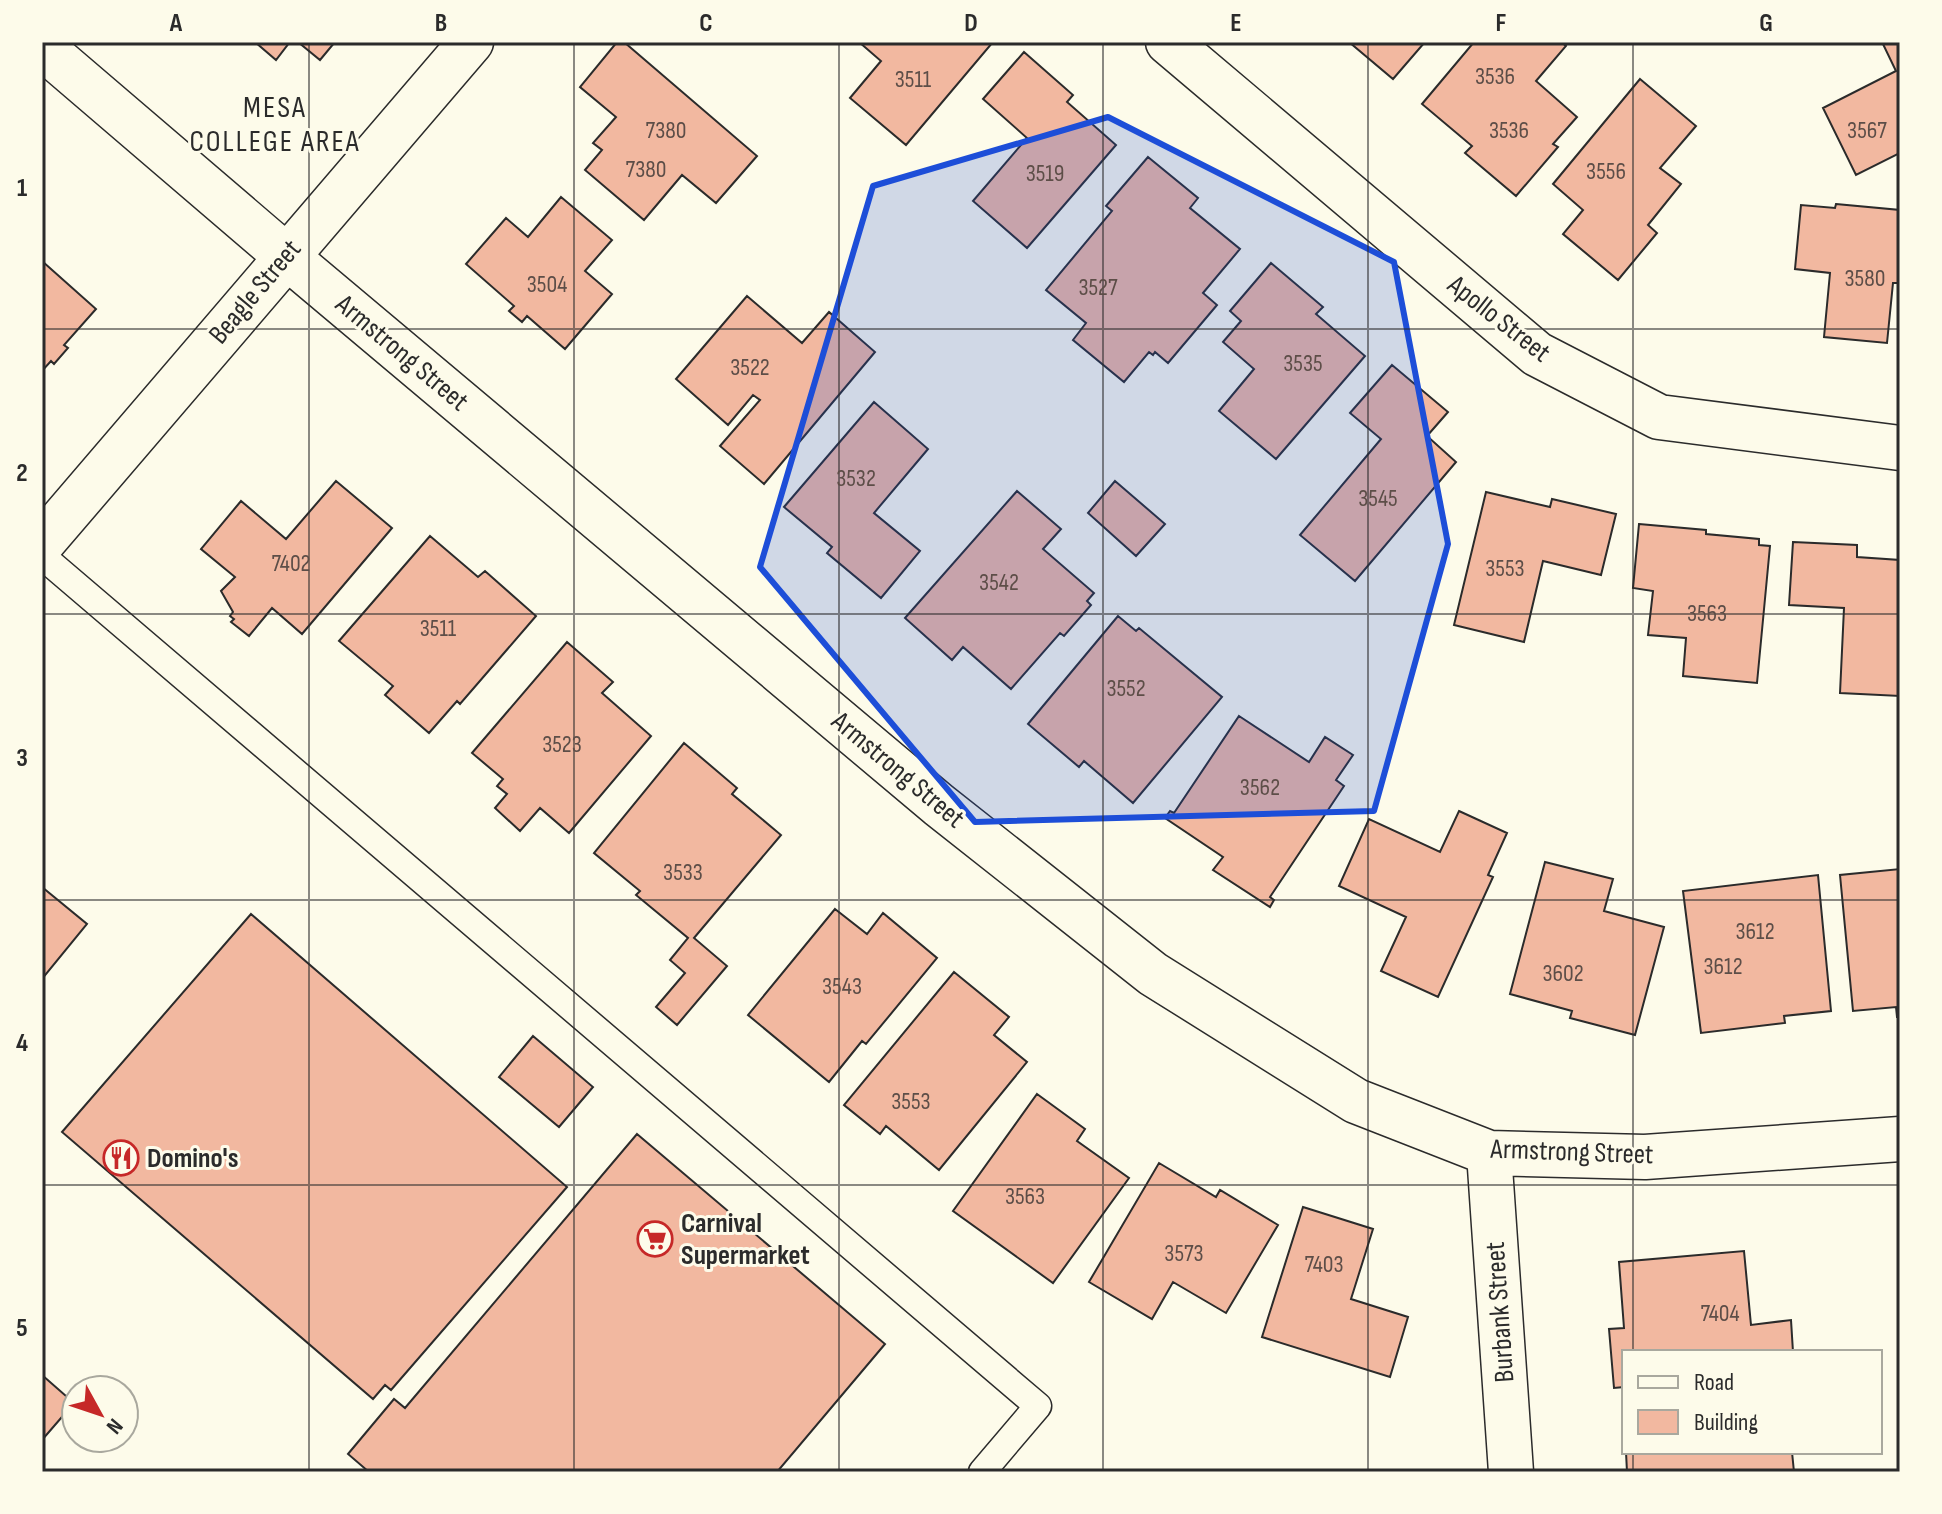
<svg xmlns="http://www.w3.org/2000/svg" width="1942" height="1514" font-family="'Sofia Sans Condensed',sans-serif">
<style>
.building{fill:#f2b8a0;stroke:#2b2b2b;stroke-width:2}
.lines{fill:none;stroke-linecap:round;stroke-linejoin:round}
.service-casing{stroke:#2b2b2b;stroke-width:29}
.minor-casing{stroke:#2b2b2b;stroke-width:47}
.tertiary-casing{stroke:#2b2b2b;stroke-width:47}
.service{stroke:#fdfbea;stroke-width:26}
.minor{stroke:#fdfbea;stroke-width:44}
.tertiary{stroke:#fdfbea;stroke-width:44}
.marked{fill:#1d4ed8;fill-opacity:0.2;stroke:#1d4ed8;stroke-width:6;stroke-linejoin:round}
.grid{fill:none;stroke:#2b2b2b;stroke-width:2;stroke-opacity:0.55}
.labels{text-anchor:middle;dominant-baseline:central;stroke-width:6;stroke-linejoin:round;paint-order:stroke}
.number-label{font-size:24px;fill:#5d4e48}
.street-label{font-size:28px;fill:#2b2b2b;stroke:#fdfbea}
.poi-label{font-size:28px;font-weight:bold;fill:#2b2b2b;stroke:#fdfbea;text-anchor:start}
.neighbourhood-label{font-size:30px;letter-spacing:2px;fill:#2b2b2b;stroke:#fdfbea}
.neatline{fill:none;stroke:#2b2b2b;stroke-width:3}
.grid-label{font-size:26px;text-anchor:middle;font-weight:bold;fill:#2b2b2b}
</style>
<rect width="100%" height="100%" fill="#fdfbea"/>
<path class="building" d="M 255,42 L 288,42 L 289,43 L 276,60 Z
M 298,42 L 335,42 L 320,60 Z
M 617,42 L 624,42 L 757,156 L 716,203 L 682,175 L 644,220 L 585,170 L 602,150 L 593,143 L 616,117 L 580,87 Z
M 859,42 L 993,42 L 906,145 L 850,98 L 881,61 Z
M 1349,42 L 1425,42 L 1393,79 Z
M 1474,42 L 1561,42 L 1566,46 L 1536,81 L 1577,117 L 1553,144 L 1558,147 L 1516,196 L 1465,153 L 1472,146 L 1422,104 Z
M 1882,42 L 1900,42 L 1900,153 L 1856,175 L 1823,108 L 1896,71 Z
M 1024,52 L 1073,95 L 1067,102 L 1116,145 L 1027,248 L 973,201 L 1027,138 L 983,99 Z
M 1640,79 L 1696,126 L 1660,168 L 1681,184 L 1648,225 L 1657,233 L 1618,280 L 1563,234 L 1583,210 L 1553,184 Z
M 1148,157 L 1198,198 L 1190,208 L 1240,249 L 1203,293 L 1217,305 L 1168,363 L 1155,352 L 1153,355 L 1149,352 L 1124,382 L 1073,340 L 1086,323 L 1046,290 L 1112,211 L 1106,206 Z
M 561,197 L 612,240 L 585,271 L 612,294 L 565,349 L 527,316 L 522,322 L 509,311 L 514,306 L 466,264 L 506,218 L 528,237 Z
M 1836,204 L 1900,210 L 1900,283 L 1893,283 L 1887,343 L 1824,337 L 1830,273 L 1795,269 L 1801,205 L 1835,208 Z
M 42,261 L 96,309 L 64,345 L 68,348 L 54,364 L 51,361 L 42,371 Z
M 1271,263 L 1323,307 L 1316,314 L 1365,356 L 1276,459 L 1219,411 L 1254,369 L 1223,342 L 1241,321 L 1230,311 Z
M 747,296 L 802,343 L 829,312 L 875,352 L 764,484 L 720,446 L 760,400 L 753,395 L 728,425 L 676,379 Z
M 1392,365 L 1448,412 L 1427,436 L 1456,462 L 1355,581 L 1300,535 L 1381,439 L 1350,413 Z
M 874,402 L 928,449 L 874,513 L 920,551 L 881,598 L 827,553 L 832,547 L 784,507 Z
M 336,481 L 392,528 L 302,634 L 272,608 L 249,636 L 231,622 L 234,619 L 230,616 L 233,612 L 221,591 L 235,577 L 201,549 L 241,501 L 286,539 Z
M 1115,481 L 1165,524 L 1136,556 L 1088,513 Z
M 1017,491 L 1061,529 L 1043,549 L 1094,593 L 1087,601 L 1091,605 L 1064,636 L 1060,633 L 1011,689 L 963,647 L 952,660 L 905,618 Z
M 1486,492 L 1550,507 L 1552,499 L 1616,514 L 1601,575 L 1543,561 L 1524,642 L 1454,625 Z
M 1639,524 L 1706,530 L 1706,534 L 1759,539 L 1759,545 L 1770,546 L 1757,683 L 1683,676 L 1686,638 L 1648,635 L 1653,591 L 1633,588 Z
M 430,536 L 478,577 L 485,571 L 536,616 L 460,704 L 457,701 L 429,733 L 385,695 L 393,686 L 339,641 Z
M 1793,542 L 1857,545 L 1857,557 L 1900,560 L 1900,696 L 1840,693 L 1844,608 L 1789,605 Z
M 1118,616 L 1136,631 L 1139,628 L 1222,697 L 1133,803 L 1084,761 L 1079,767 L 1028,724 Z
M 567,642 L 613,682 L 602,693 L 651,736 L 569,833 L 540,808 L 520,831 L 495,808 L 507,794 L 497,786 L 503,779 L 472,753 Z
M 1239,716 L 1309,762 L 1325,737 L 1353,755 L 1336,780 L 1344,786 L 1270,897 L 1274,900 L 1270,907 L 1213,870 L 1223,857 L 1165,818 L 1170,811 L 1174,813 Z
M 684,743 L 737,788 L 732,794 L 781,835 L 694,938 L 727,966 L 677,1025 L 656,1007 L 685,973 L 670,960 L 688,938 L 636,895 L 640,891 L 594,853 Z
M 1459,811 L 1507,833 L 1488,875 L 1493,877 L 1438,997 L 1381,971 L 1406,917 L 1339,886 L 1369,819 L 1440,852 Z
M 1545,862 L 1613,879 L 1604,911 L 1664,927 L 1635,1035 L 1570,1018 L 1572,1011 L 1510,994 Z
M 1900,869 L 1900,1017 L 1897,1017 L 1896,1007 L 1853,1011 L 1840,875 Z
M 1818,875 L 1831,1011 L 1784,1016 L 1785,1023 L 1701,1033 L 1683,891 Z
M 42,887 L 87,924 L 42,979 Z
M 835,909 L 867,934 L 883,913 L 937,958 L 866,1044 L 862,1041 L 829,1082 L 748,1015 Z
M 251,914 L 567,1187 L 391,1390 L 385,1385 L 373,1399 L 62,1132 Z
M 954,972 L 1009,1017 L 994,1035 L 1027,1062 L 939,1170 L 886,1126 L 880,1134 L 844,1105 Z
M 533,1036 L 593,1087 L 559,1127 L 499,1077 Z
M 1037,1094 L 1085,1129 L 1077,1141 L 1129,1178 L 1053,1283 L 953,1211 Z
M 637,1134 L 885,1344 L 777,1472 L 369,1472 L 348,1454 L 394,1399 L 405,1408 Z
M 1159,1163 L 1216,1197 L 1220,1190 L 1278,1225 L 1226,1313 L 1173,1282 L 1152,1319 L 1089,1282 Z
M 1303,1207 L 1373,1229 L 1351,1299 L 1408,1317 L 1390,1377 L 1262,1337 Z
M 1744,1251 L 1751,1325 L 1791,1320 L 1793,1352 L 1624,1352 L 1624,1387 L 1614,1388 L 1609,1329 L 1624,1328 L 1619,1262 Z
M 42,1375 L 74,1403 L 42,1440 Z
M 1626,1452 L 1792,1452 L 1794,1472 L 1627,1472 Z"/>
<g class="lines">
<defs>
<path id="service" d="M 42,556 L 1038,1406 L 982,1472"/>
<path id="minor" d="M 1168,42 L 1537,354 L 1659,417 L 1900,448
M 286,256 L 939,805 L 1153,974 L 1356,1101 L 1489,1153 L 1645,1157 L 1900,1139
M 1489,1153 L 1511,1472"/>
<path id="tertiary" d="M 42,47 L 286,256
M 42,543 L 471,42"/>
</defs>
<use href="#service" class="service-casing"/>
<use href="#minor" class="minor-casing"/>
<use href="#tertiary" class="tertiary-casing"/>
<use href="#service" class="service"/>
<use href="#minor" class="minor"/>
<use href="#tertiary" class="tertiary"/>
</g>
<path class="marked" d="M 1108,117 L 1394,262 L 1448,544 L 1374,811 L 975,822 L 760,567 L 873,186 Z"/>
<path class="grid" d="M 309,42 L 309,1472M 574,42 L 574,1472M 839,42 L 839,1472M 1103,42 L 1103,1472M 1368,42 L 1368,1472M 1633,42 L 1633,1352M 42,329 L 1900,329M 42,614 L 1900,614M 42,900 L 1900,900M 42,1185 L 1900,1185M 1633,1452 L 1633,1472"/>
<defs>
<symbol id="restaurant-ring" viewBox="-11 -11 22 22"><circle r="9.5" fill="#fdfbea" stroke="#c62828" stroke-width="1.5"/><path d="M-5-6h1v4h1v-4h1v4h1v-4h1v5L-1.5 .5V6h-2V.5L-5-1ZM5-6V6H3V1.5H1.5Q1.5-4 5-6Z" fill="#c62828"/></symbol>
<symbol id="supermarket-ring" viewBox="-11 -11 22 22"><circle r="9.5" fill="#fdfbea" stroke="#c62828" stroke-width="1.5"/><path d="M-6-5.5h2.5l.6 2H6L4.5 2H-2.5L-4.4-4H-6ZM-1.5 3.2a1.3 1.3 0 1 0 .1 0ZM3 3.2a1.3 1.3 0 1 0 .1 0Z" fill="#c62828"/></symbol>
</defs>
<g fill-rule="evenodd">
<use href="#restaurant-ring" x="101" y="1138" width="40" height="40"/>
<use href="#supermarket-ring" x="635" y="1219" width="40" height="40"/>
</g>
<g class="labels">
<g class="number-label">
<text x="1495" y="76">3536</text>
<text x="913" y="79">3511</text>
<text x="666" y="130">7380</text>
<text x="1509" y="130">3536</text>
<text x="1867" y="130">3567</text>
<text x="646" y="169">7380</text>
<text x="1606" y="171">3556</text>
<text x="1045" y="173">3519</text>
<text x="1865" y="278">3580</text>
<text x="547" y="284">3504</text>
<text x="1098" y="287">3527</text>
<text x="1303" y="363">3535</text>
<text x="750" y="367">3522</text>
<text x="856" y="478">3532</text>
<text x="1378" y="498">3545</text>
<text x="291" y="563">7402</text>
<text x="1505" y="568">3553</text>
<text x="999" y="582">3542</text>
<text x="1707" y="613">3563</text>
<text x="438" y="628">3511</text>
<text x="1126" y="688">3552</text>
<text x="562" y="744">3523</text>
<text x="1260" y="787">3562</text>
<text x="683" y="872">3533</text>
<text x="1755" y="931">3612</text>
<text x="1723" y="966">3612</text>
<text x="1563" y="973">3602</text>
<text x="842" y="986">3543</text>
<text x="911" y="1101">3553</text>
<text x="1025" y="1196">3563</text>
<text x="1184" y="1253">3573</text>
<text x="1324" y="1264">7403</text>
<text x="1720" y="1313">7404</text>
</g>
<g class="street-label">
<text transform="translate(255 292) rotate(-50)">Beagle Street</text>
<text transform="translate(1499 319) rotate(38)">Apollo Street</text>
<text transform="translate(402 353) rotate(40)">Armstrong Street</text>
<text transform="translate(898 770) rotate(40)">Armstrong Street</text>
<text transform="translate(1572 1152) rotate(2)">Armstrong Street</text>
<text transform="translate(1500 1312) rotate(-94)">Burbank Street</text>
</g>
<g class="poi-label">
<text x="147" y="1158">Domino's</text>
<text x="681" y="1223">Carnival<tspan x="681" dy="32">Supermarket</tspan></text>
</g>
<g class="neighbourhood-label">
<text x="275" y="108">MESA<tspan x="275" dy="34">COLLEGE AREA</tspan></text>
</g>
</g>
<rect width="1942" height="1514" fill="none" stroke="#fdfbea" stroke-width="88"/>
<rect x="1622" y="1350" width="260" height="104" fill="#fdfbea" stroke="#a9a89e" stroke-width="2"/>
<rect x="1638" y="1376" width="40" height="12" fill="#fdfbea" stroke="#a9a89e" stroke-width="2"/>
<text x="1694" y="1390" font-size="24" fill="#2b2b2b">Road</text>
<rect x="1638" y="1410" width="40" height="24" fill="#f2b8a0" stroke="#a9a89e" stroke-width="2"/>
<text x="1694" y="1430" font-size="24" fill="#2b2b2b">Building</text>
<g transform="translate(100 1414) rotate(130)"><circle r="38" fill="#fdfbea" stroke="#a9a89e" stroke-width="2"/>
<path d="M0-6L14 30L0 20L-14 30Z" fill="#c62828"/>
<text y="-12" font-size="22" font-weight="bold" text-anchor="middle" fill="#2b2b2b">N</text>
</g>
<rect x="44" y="44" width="1854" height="1426" class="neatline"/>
<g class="grid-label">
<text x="176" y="31">A</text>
<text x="441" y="31">B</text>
<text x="706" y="31">C</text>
<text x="971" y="31">D</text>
<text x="1236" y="31">E</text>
<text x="1501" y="31">F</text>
<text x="1766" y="31">G</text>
<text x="22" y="196">1</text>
<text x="22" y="481">2</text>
<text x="22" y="766">3</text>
<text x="22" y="1051">4</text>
<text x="22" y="1336">5</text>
</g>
</svg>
